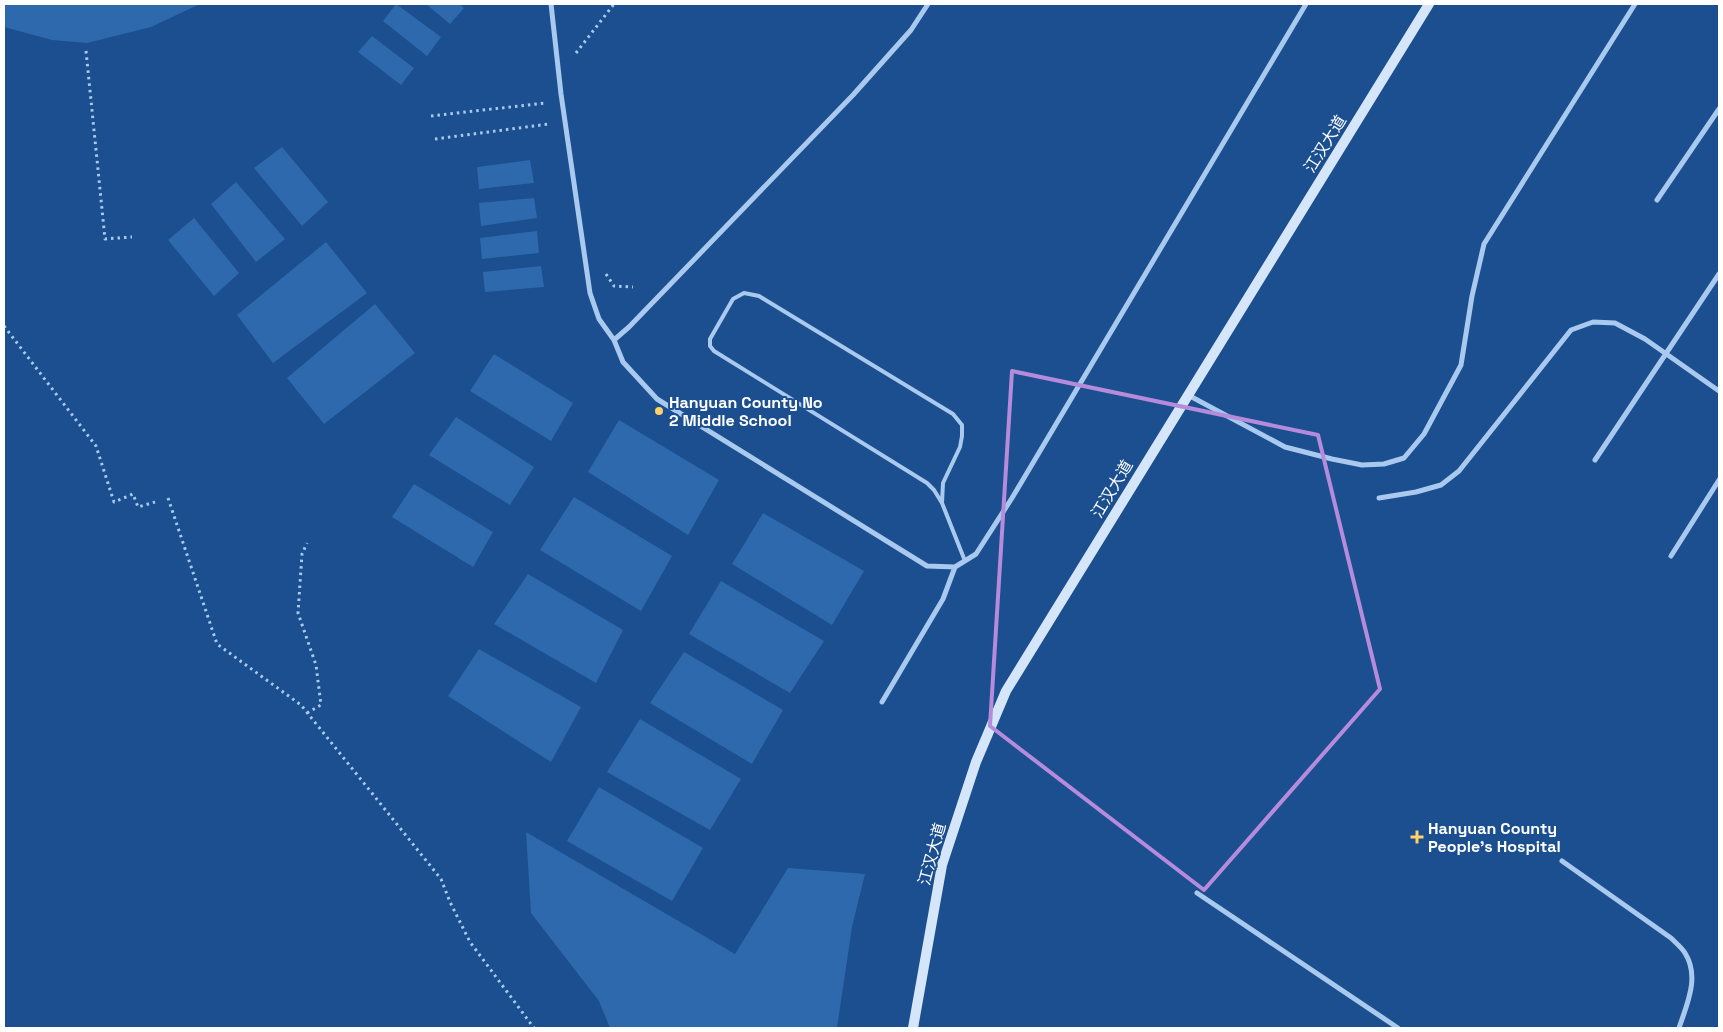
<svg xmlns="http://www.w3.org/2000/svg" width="1723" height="1032" font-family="'Space Grotesk','Noto Sans SC',sans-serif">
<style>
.green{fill:#2e69ad}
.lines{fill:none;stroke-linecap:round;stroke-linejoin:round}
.path{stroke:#a9c9ee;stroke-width:3;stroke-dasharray:2.5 4;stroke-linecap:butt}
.service{stroke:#a9c9ee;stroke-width:4}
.minor{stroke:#a9c9ee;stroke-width:5}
.secondary{stroke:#d6e6fa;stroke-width:10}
.marked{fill:none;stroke:#b68bdc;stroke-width:4;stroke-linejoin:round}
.poi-dot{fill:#ffd166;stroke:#1b4f8f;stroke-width:2}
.labels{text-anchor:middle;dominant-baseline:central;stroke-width:4;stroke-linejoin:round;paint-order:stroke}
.street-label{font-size:16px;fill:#fff;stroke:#1b4f8f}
.poi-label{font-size:16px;font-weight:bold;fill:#fff;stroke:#1b4f8f;text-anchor:start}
</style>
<rect width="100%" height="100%" fill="#1b4f8f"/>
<path class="green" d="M 4,4 L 200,4 L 151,27 L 87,43 L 52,40 L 4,27 Z
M 396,4 L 441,37 L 427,56 L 383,21 Z
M 426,4 L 459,4 L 464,8 L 450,24 Z
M 372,36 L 414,68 L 401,85 L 358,52 Z
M 282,147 L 328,202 L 302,226 L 254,168 Z
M 530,160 L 534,183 L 479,189 L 477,167 Z
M 236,182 L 285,239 L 256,262 L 211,204 Z
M 534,198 L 537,218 L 481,226 L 479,203 Z
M 194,218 L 239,273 L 214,296 L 168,240 Z
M 537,231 L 539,253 L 482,259 L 480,238 Z
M 326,242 L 367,293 L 273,363 L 237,315 Z
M 541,266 L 544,287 L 485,292 L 483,272 Z
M 375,304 L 415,353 L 324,424 L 287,378 Z
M 494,354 L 573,403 L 551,441 L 470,391 Z
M 456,417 L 534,467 L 510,505 L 429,455 Z
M 619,420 L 719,480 L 688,535 L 588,472 Z
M 414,484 L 493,532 L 473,567 L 392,517 Z
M 574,497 L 672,556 L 641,611 L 540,550 Z
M 763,513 L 864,571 L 832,625 L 732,564 Z
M 528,574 L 623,630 L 596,683 L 494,624 Z
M 721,581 L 824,641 L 790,693 L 689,634 Z
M 479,649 L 581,707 L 551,762 L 448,696 Z
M 684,652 L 783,710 L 752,764 L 650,703 Z
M 640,719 L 741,779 L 710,830 L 607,772 Z
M 599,787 L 703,848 L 672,901 L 567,841 Z
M 526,832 L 735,954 L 788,868 L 865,874 L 852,927 L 837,1028 L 610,1028 L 599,1001 L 531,913 Z"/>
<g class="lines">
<path class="path" d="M 86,51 L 105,239 L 132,237
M 576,53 L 614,4
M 431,116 L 545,103
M 435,139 L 549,124
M 606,274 L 614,286 L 633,287
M 4,326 L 96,446 L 114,502 L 133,494 L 138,507 L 155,502
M 168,498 L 217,644 L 301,705 L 441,879 L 450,902 L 470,942 L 534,1028
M 307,713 L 321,705 L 316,665 L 298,613 L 302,554 L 307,543"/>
<path class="service" d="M 942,503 L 934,490 L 927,483 L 714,351 L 710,346 L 710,339 L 733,299 L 744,293 L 759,296 L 953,414 L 962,425 L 962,436 L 960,447 L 943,483 L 942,503 L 965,561"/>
<path class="minor" d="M 551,4 L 561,94 L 590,293 L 599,319 L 614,340 L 623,362 L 657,399 L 927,566 L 955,567 L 976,554 L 1012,498 L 1306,4
M 1657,200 L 1719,109
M 614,340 L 629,327 L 853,95 L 911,30 L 928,4
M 1188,395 L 1285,447 L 1332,459 L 1362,465 L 1384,464 L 1404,458 L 1424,434 L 1461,365 L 1472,296 L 1484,244 L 1635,4
M 1595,460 L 1719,274
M 1379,498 L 1416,492 L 1441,485 L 1459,471 L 1571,330 L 1593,322 L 1615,323 L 1645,339 L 1719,391
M 1671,556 L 1719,480
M 882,702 L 943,599 L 955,567
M 1562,861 L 1671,938 C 1676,943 1682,948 1685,953 C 1700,977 1687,1004 1679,1028
M 1197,893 L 1398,1028"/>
<path class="secondary" d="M 913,1028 L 942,865 L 976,762 L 1006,691 L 1429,4"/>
</g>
<path class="marked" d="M 1012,371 L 1318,435 L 1380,689 L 1204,890 L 990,726 Z"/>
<g class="poi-dot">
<circle cx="659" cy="411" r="5"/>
<path d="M1414.5 829.5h5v5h5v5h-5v5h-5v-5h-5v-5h5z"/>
</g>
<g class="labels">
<g class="street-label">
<text transform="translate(1325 144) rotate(-58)">江汉大道</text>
<text transform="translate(1112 489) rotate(-59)">江汉大道</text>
<text transform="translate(932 854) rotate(-75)">江汉大道</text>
</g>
<g class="poi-label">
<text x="669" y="402">Hanyuan County No<tspan x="669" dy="18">2 Middle School</tspan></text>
<text x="1428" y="828">Hanyuan County<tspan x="1428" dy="18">People's Hospital</tspan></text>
</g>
</g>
<rect width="1723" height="1032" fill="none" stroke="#ffffff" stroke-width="10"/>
</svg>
